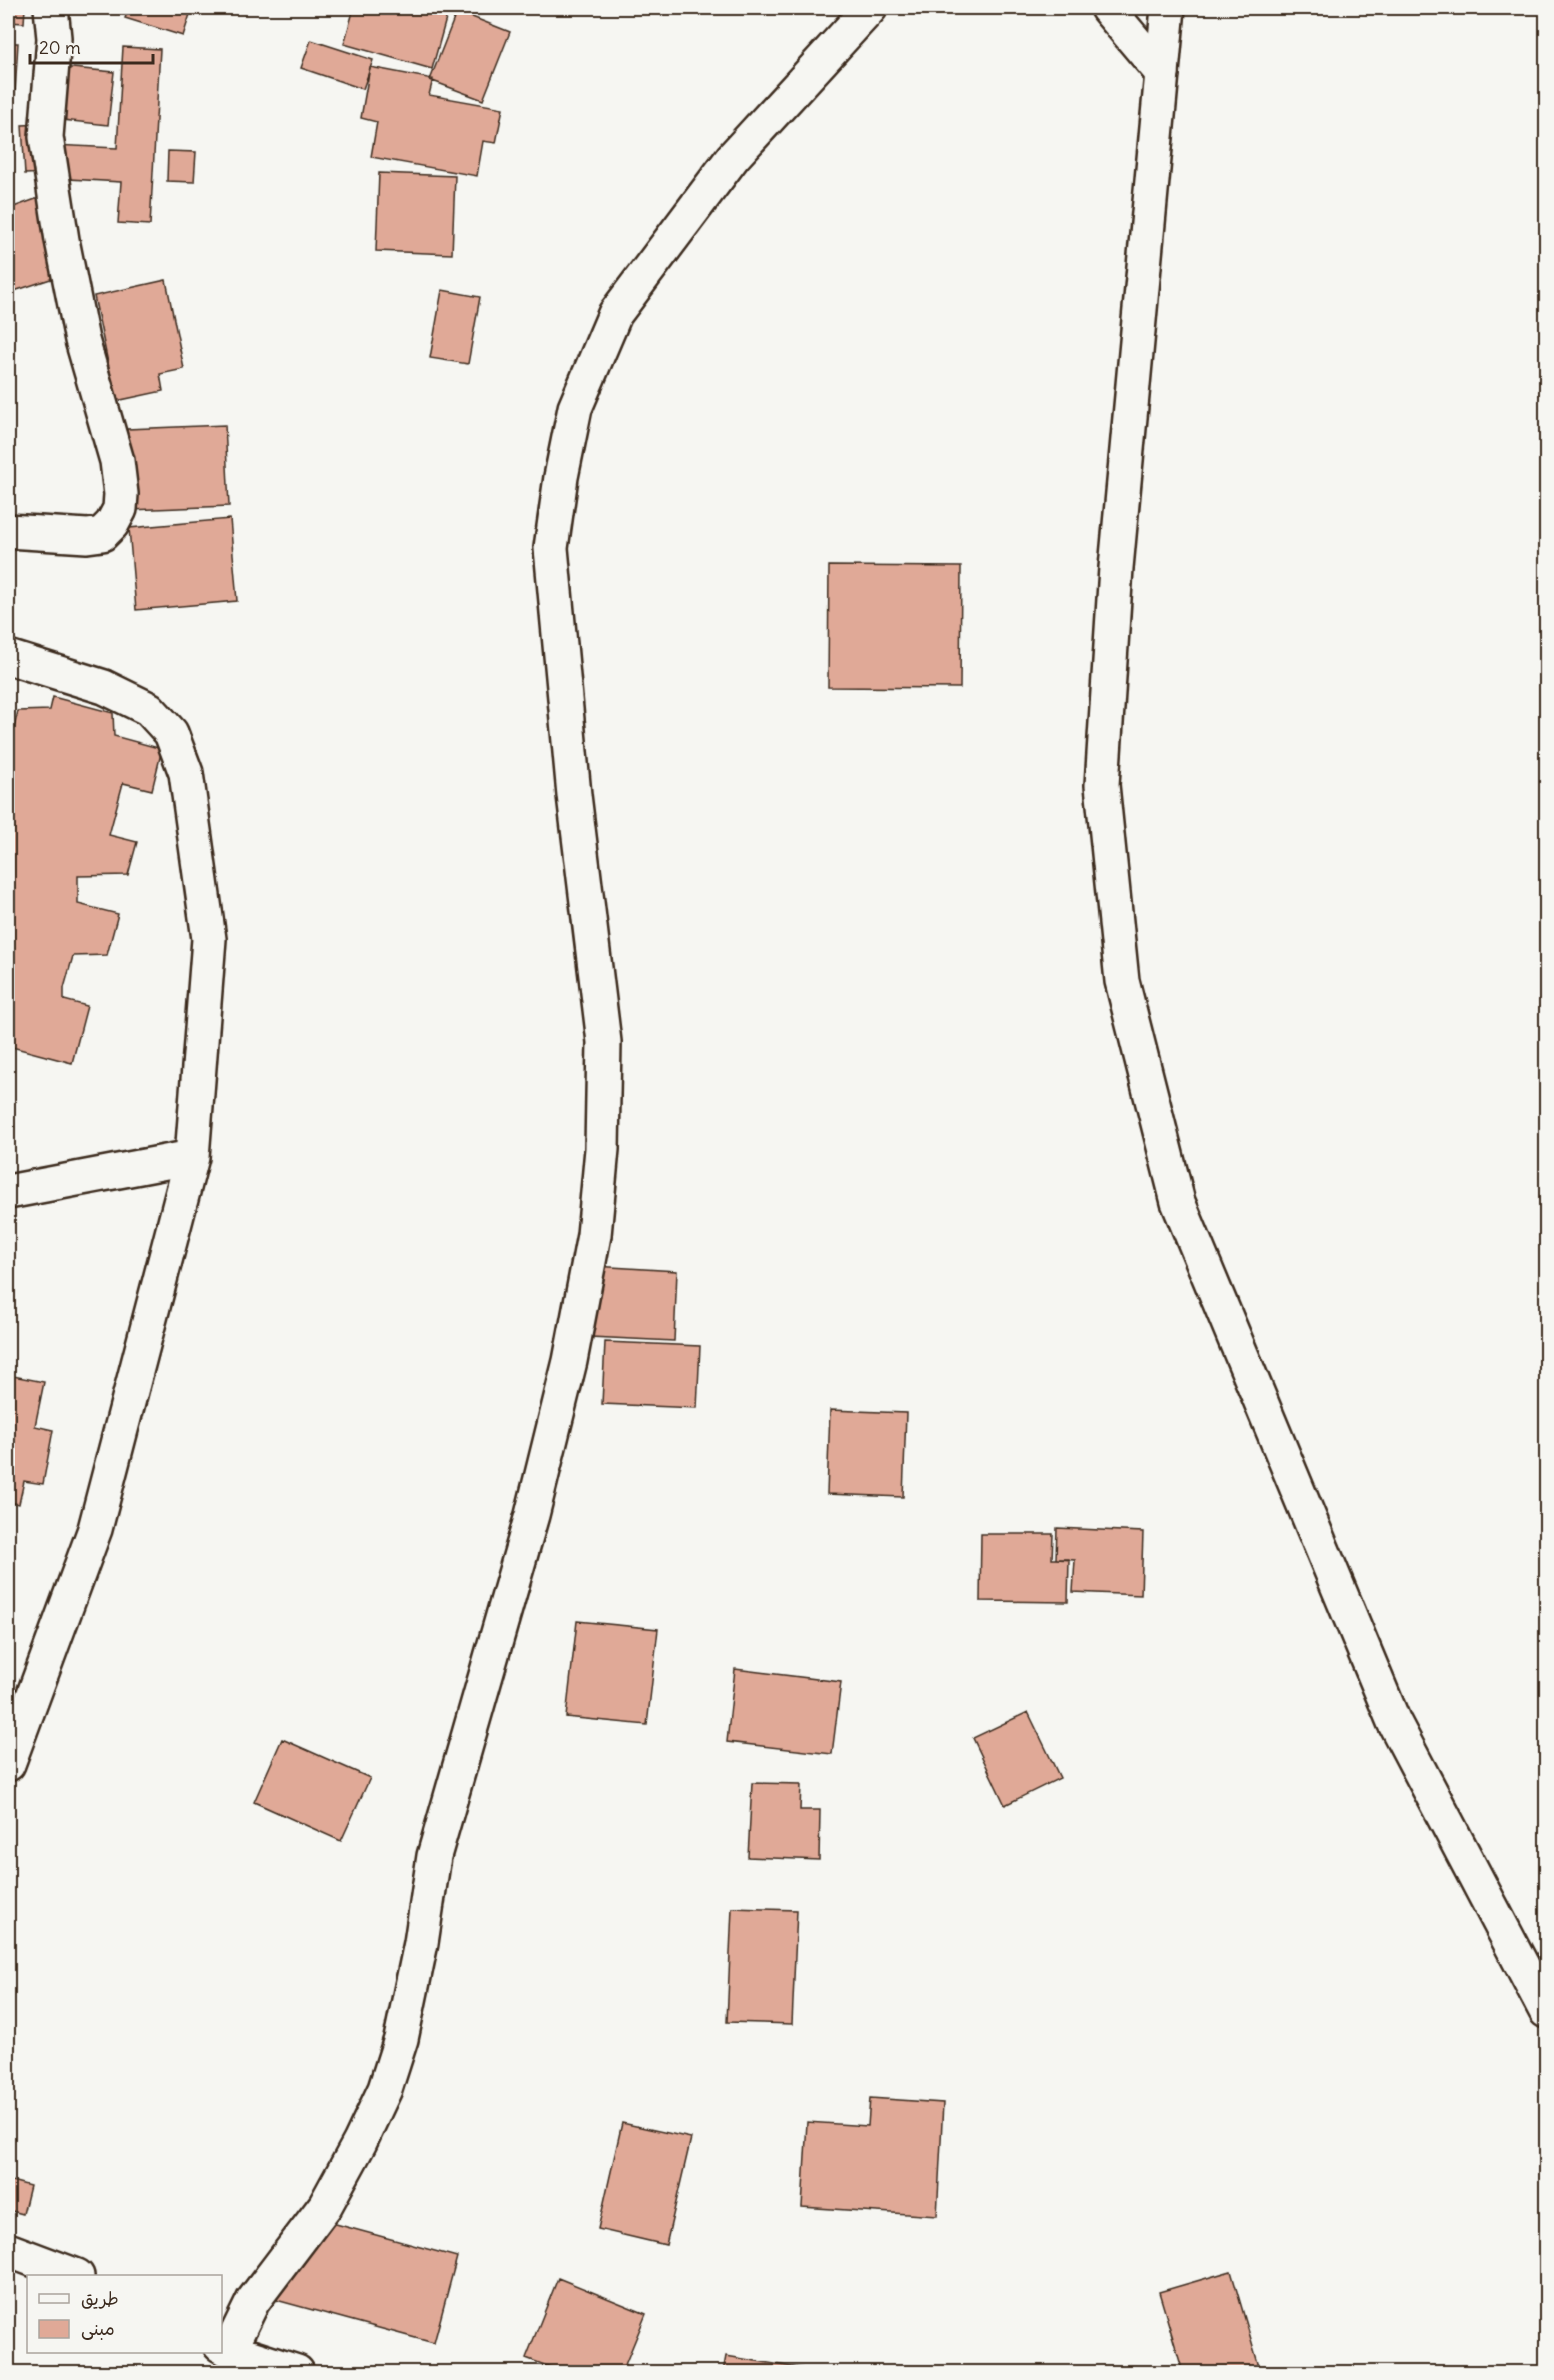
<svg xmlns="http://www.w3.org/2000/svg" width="1554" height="2380" font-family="Delius,'Playpen Sans Arabic',sans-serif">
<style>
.building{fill:#e0a997;stroke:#3b2a1e;stroke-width:1.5}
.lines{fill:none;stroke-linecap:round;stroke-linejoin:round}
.street-casing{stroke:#3b2a1e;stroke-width:38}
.secondary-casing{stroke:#3b2a1e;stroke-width:38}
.street{stroke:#f6f6f2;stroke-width:33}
.secondary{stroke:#f6f6f2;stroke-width:33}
</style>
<rect width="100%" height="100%" fill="#f6f6f2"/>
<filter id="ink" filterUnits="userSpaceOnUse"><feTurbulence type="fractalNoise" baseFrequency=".0167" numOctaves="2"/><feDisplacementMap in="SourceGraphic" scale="12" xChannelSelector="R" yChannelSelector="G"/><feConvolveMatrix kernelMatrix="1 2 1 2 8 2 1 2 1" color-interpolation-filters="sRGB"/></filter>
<g filter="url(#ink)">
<path class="building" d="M 8,8 L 25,8 L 24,23 L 8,22 Z
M 129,8 L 192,8 L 183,36 L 125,18 Z
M 354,8 L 449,8 L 432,69 L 344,44 Z
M 457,11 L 510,32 L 483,100 L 430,80 Z
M 311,40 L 373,60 L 363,89 L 301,68 Z
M 8,43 L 18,43 L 14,109 L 8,109 Z
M 123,47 L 160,49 L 150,225 L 118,223 L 121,182 L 51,178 L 53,145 L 117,148 Z
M 41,65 L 114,72 L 108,125 L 35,117 Z
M 370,67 L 433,79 L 429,95 L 503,108 L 496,143 L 483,141 L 477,176 L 371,157 L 377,122 L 361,118 Z
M 44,124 L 46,173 L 25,174 L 22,125 Z
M 168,151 L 196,152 L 194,182 L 167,181 Z
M 379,173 L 455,176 L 452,254 L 376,251 Z
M 44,196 L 84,268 L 14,291 L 8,270 L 8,209 Z
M 166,280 L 184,369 L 160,374 L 163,391 L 116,401 L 94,296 Z
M 442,290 L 480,297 L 468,364 L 430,358 Z
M 8,369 L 12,369 L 8,477 Z
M 225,425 L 229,506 L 130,510 L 127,429 Z
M 230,519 L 237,601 L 136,610 L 129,528 Z
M 829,566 L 961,567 L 960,688 L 828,687 Z
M 53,697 L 113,713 L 114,736 L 162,749 L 152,790 L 123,783 L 109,835 L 137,842 L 128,875 L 78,876 L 78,904 L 118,914 L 107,955 L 73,956 L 64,988 L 64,1000 L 87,1006 L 72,1063 L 8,1046 L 8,801 L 14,801 L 13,731 L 18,711 L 50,710 Z
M 594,1266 L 677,1271 L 674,1341 L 590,1337 Z
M 605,1342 L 700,1346 L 697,1408 L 602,1404 Z
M 8,1375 L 44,1382 L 35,1426 L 53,1430 L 43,1484 L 24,1481 L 19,1504 L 8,1502 Z
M 830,1410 L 906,1413 L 903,1497 L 827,1494 Z
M 1057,1528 L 1143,1532 L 1141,1595 L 1073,1592 L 1075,1560 L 1056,1559 Z
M 981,1534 L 1053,1534 L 1052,1559 L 1069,1559 L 1068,1602 L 980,1601 Z
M 577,1621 L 658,1629 L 647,1725 L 566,1717 Z
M 735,1669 L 841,1682 L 832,1754 L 727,1742 Z
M 1028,1712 L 1060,1778 L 1005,1805 L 973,1738 Z
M 282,1739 L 370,1778 L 341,1841 L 254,1802 Z
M 752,1783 L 801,1784 L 800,1810 L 820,1810 L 819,1860 L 748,1857 Z
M 732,1908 L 797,1910 L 792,2024 L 727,2022 Z
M 870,2098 L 943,2103 L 937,2216 L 802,2207 L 807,2122 L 868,2126 Z
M 622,2123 L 691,2138 L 666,2245 L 598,2229 Z
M 8,2180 L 30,2186 L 23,2214 L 8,2210 Z
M 299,2214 L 457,2257 L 434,2343 L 276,2300 Z
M 1231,2271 L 1260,2370 L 1252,2372 L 1183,2372 L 1159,2292 Z
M 558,2278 L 646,2314 L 622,2372 L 563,2372 L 526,2358 Z
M 726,2356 L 823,2372 L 723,2372 Z"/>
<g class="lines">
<defs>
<path id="street" d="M 1107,8 L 1162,73
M 8,531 L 87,536 L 102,534 L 112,524 L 120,509 L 121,494 L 117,461 L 82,340 L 62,240 L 46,137 L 54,38 L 51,8
M 8,657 L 104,687 L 149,709 L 171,733 L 186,773 L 209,939 L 192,1157 L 95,1529 L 8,1764
M 8,1192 L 192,1157
M 8,2250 L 77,2276
M 220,2345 L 229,2350 L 297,2372
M 229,2350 L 253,2301 L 325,2206 L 360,2142 L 385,2089 L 401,2039 L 421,1943 L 434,1856 L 532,1515 L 570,1361 L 594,1235 L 602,1149 L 604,1042 L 574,795 L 551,548 L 561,477 L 575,408 L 615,314 L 733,157 L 870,8"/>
<path id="secondary" d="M 1168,8 L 1116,568 L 1102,785 L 1122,981 L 1178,1202 L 1394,1722 L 1546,2011"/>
</defs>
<use href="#street" class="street-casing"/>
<use href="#secondary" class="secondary-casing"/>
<use href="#street" class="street"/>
<use href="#secondary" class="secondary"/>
</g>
</g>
<rect width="1554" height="2380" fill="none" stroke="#f6f6f2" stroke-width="30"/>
<rect x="15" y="15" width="1524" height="2350" fill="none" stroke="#3b2a1e" stroke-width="2" filter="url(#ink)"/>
<rect x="27" y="2275" width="195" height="78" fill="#f6f6f2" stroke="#aba49d" stroke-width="1.5"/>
<rect x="39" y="2294" width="30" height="9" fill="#f6f6f2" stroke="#aba49d" stroke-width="1.5"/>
<text x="81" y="2305" font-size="18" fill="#3b2a1e">طريق</text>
<rect x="39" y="2320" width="30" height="18" fill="#e0a997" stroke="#aba49d" stroke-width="1.5"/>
<text x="81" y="2335" font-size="18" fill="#3b2a1e">مبنى</text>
<path d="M30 54v9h123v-9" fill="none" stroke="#3b2a1e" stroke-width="3"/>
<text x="39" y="54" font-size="18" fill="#3b2a1e" stroke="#f6f6f2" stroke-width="4.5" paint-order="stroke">20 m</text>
</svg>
